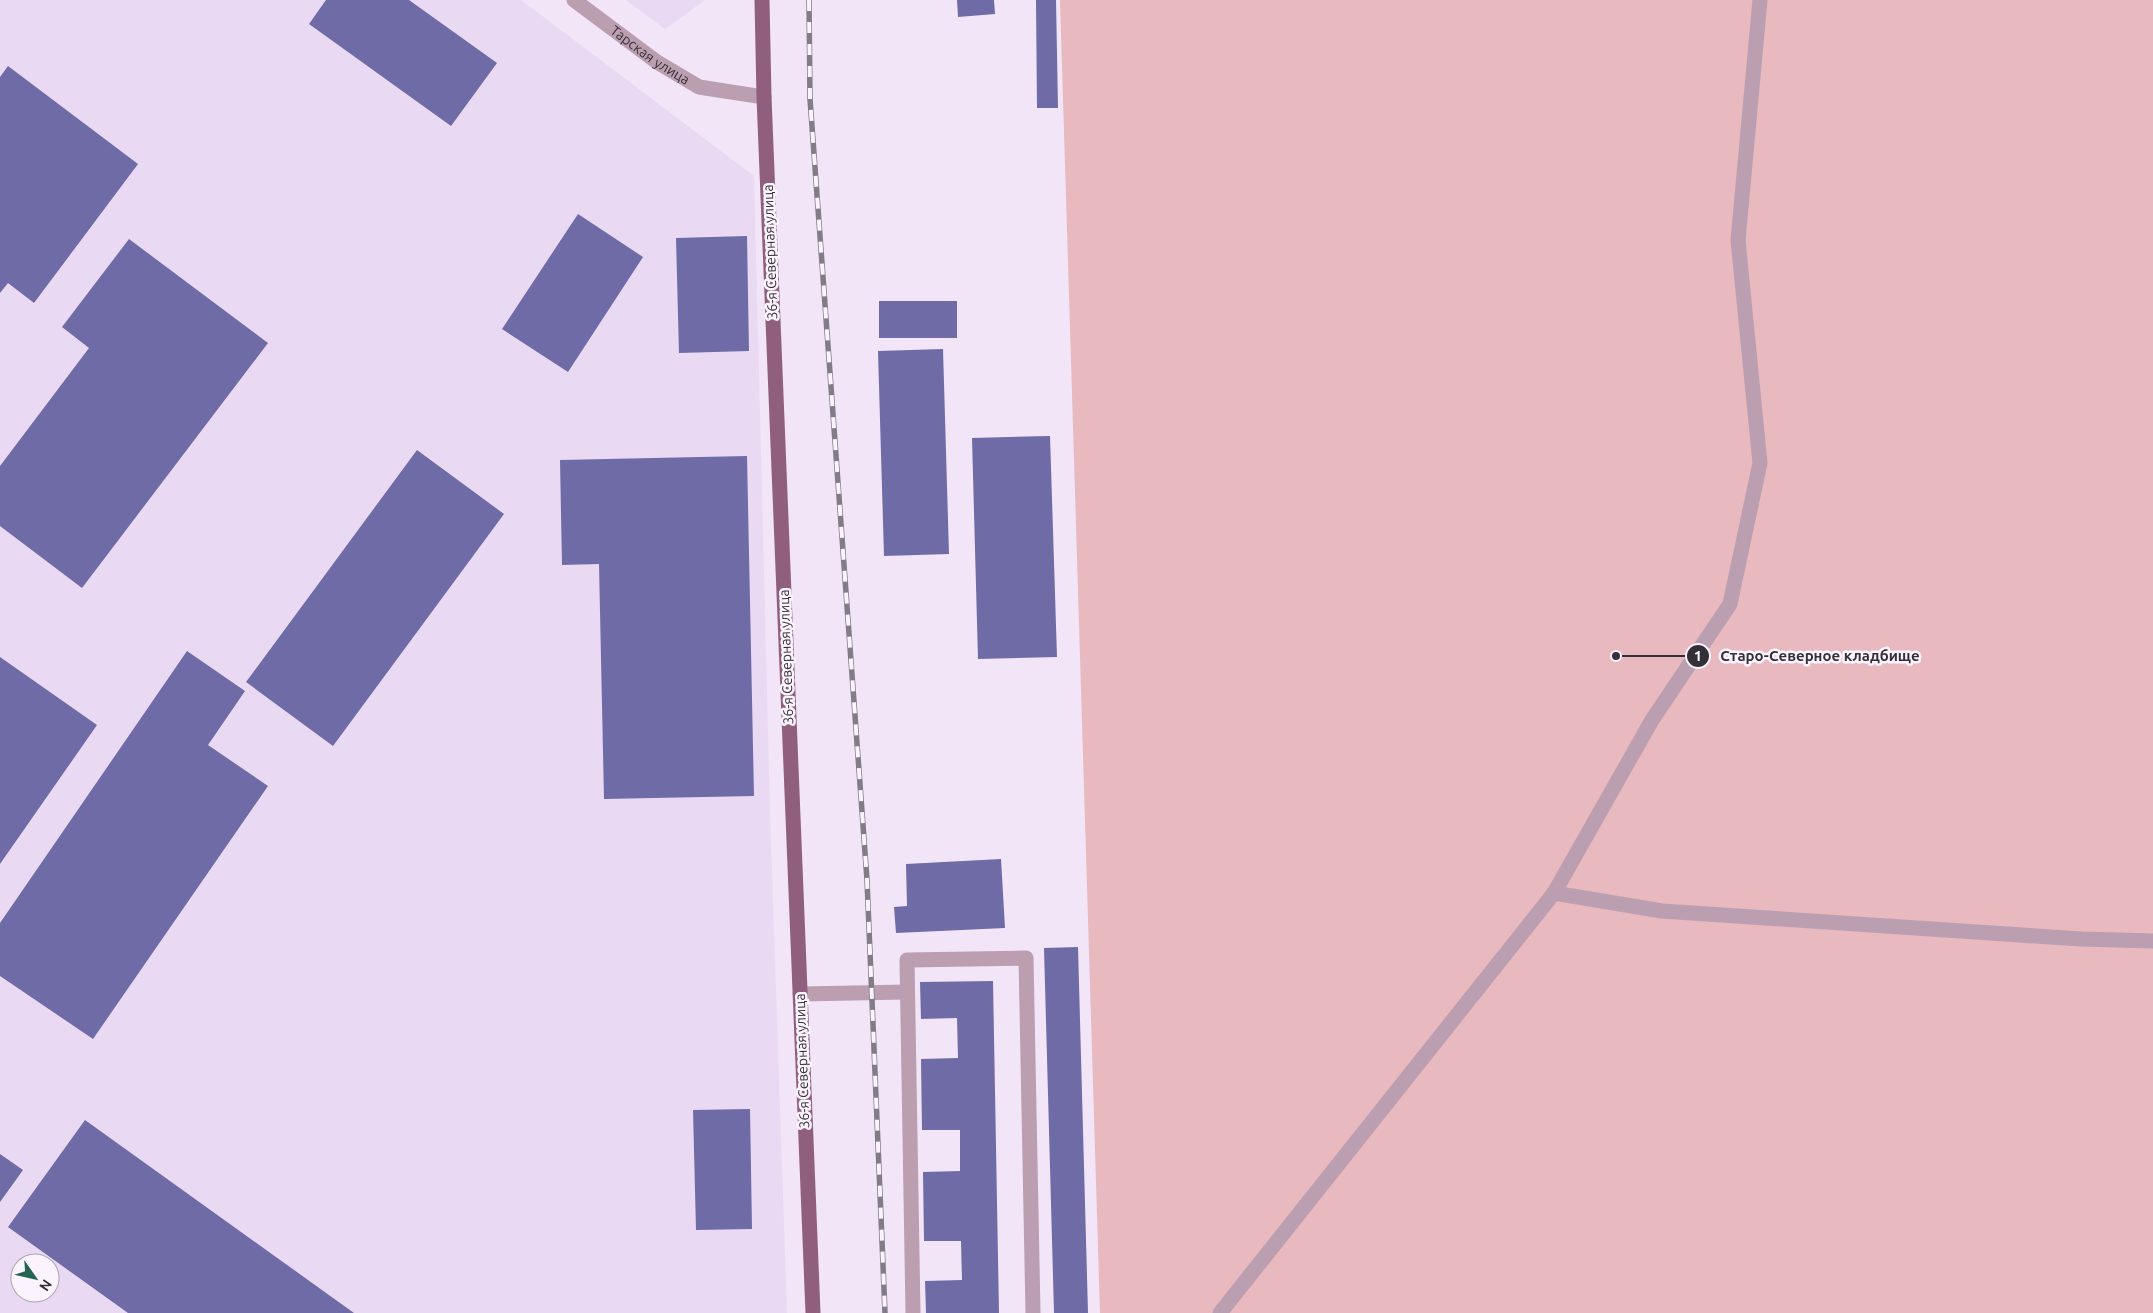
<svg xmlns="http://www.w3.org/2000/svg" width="2153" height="1313" font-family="Ubuntu,sans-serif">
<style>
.built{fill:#e9d9f2;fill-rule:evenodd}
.green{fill:#e8b9be}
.building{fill:#6e6ba6}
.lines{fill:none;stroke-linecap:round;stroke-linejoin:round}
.minor{stroke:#bb9eaf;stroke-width:15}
.major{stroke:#905f7e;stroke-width:15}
.rail-casing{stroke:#837b86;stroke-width:5.5}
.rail{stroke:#fbf4ff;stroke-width:4;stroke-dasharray:11;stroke-linecap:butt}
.labels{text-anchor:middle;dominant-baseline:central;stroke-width:5;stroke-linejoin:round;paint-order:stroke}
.street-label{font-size:14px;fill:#353037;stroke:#fbf4ff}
.leader{fill:none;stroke:#353037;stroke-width:2}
.callout-dot{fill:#353037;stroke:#fbf4ff;stroke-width:2}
.mark-label{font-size:15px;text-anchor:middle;font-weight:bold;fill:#fff}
.callout-label{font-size:15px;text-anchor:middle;font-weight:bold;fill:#353037;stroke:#fbf4ff;stroke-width:5;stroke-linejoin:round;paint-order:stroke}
</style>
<rect width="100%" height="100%" fill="#f1e5f7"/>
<path class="built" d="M 0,0 L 521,0 L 754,176 L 770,813 L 787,1313 L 0,1313 ZM 20,1263 L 50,1263 L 50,1293 L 20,1293 Z
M 626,0 L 705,0 L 665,29 Z"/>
<path class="green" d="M 1060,0 L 2153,0 L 2153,1313 L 1100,1313 Z"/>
<path class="building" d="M 326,0 L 409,0 L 497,63 L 451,126 L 309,24 Z
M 957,0 L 994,0 L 995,14 L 958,17 Z
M 1036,0 L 1056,0 L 1058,108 L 1037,108 Z
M 8,66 L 138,164 L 34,303 L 8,283 L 0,293 L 0,77 Z
M 578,214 L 643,257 L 568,372 L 502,329 Z
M 747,236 L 749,351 L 679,353 L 676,238 Z
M 129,239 L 268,343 L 82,588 L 0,526 L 0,466 L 89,348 L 62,327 Z
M 879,301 L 957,301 L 957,338 L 879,338 Z
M 943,349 L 949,554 L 884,556 L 878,351 Z
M 1050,436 L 1057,657 L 978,659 L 972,438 Z
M 417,450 L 504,514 L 333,746 L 246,682 Z
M 747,456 L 754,796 L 604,799 L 599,564 L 562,565 L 560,460 Z
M 187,651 L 245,691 L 208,745 L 268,786 L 93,1039 L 0,976 L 0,923 Z
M 0,657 L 97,725 L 0,864 Z
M 1001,859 L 1005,928 L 896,933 L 894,907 L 907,906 L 906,864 Z
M 1078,947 L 1088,1313 L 1054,1313 L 1044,948 Z
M 993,981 L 999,1313 L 926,1313 L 925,1281 L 962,1280 L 961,1241 L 924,1241 L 923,1172 L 960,1171 L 960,1130 L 922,1130 L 921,1059 L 958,1058 L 957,1018 L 921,1019 L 920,982 Z
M 750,1109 L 752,1229 L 696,1230 L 693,1110 Z
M 85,1120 L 354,1313 L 128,1313 L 8,1227 Z
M 0,1154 L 23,1170 L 0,1202 Z"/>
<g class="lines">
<g class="minor">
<path id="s1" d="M 574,0 L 657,62 L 699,87 L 764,97"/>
<path d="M 1554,893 L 1662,911 L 2081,939 L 2153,941"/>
<path d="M 800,994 L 907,992"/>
<path d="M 913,1313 L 907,960 L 1026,958 L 1033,1313"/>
<path d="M 1220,1313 L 1554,893 L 1652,720 L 1730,604 L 1760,463 L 1738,240 L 1760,0"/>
</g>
<path class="major" d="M 762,0 L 764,97 L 813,1313"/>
<defs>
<path id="rail" d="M 809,0 L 810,99 L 867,880 L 885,1313"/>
</defs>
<use href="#rail" class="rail-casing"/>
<use href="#rail" class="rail"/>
</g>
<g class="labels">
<g class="street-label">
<text stroke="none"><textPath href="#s1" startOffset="94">Тарская улица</textPath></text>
<text transform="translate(770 252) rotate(-92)">36-я Северная улица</text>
<text transform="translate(786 657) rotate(-92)">36-я Северная улица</text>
<text transform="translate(802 1061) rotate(-92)">36-я Северная улица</text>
</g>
</g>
<path class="leader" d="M1616 656L1698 656"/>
<g class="callout-dot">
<circle cx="1616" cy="656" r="5"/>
<circle cx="1698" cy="656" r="12"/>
</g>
<g class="mark-label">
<text x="1698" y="661">1</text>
</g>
<g class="callout-label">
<text x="1820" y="661">Старо-Северное кладбище</text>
</g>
<g transform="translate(35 1278) rotate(124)"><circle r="24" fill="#fbf4ff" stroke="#aca6af"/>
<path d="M0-4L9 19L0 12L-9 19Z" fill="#236453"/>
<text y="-8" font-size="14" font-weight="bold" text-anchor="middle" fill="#353037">N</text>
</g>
</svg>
